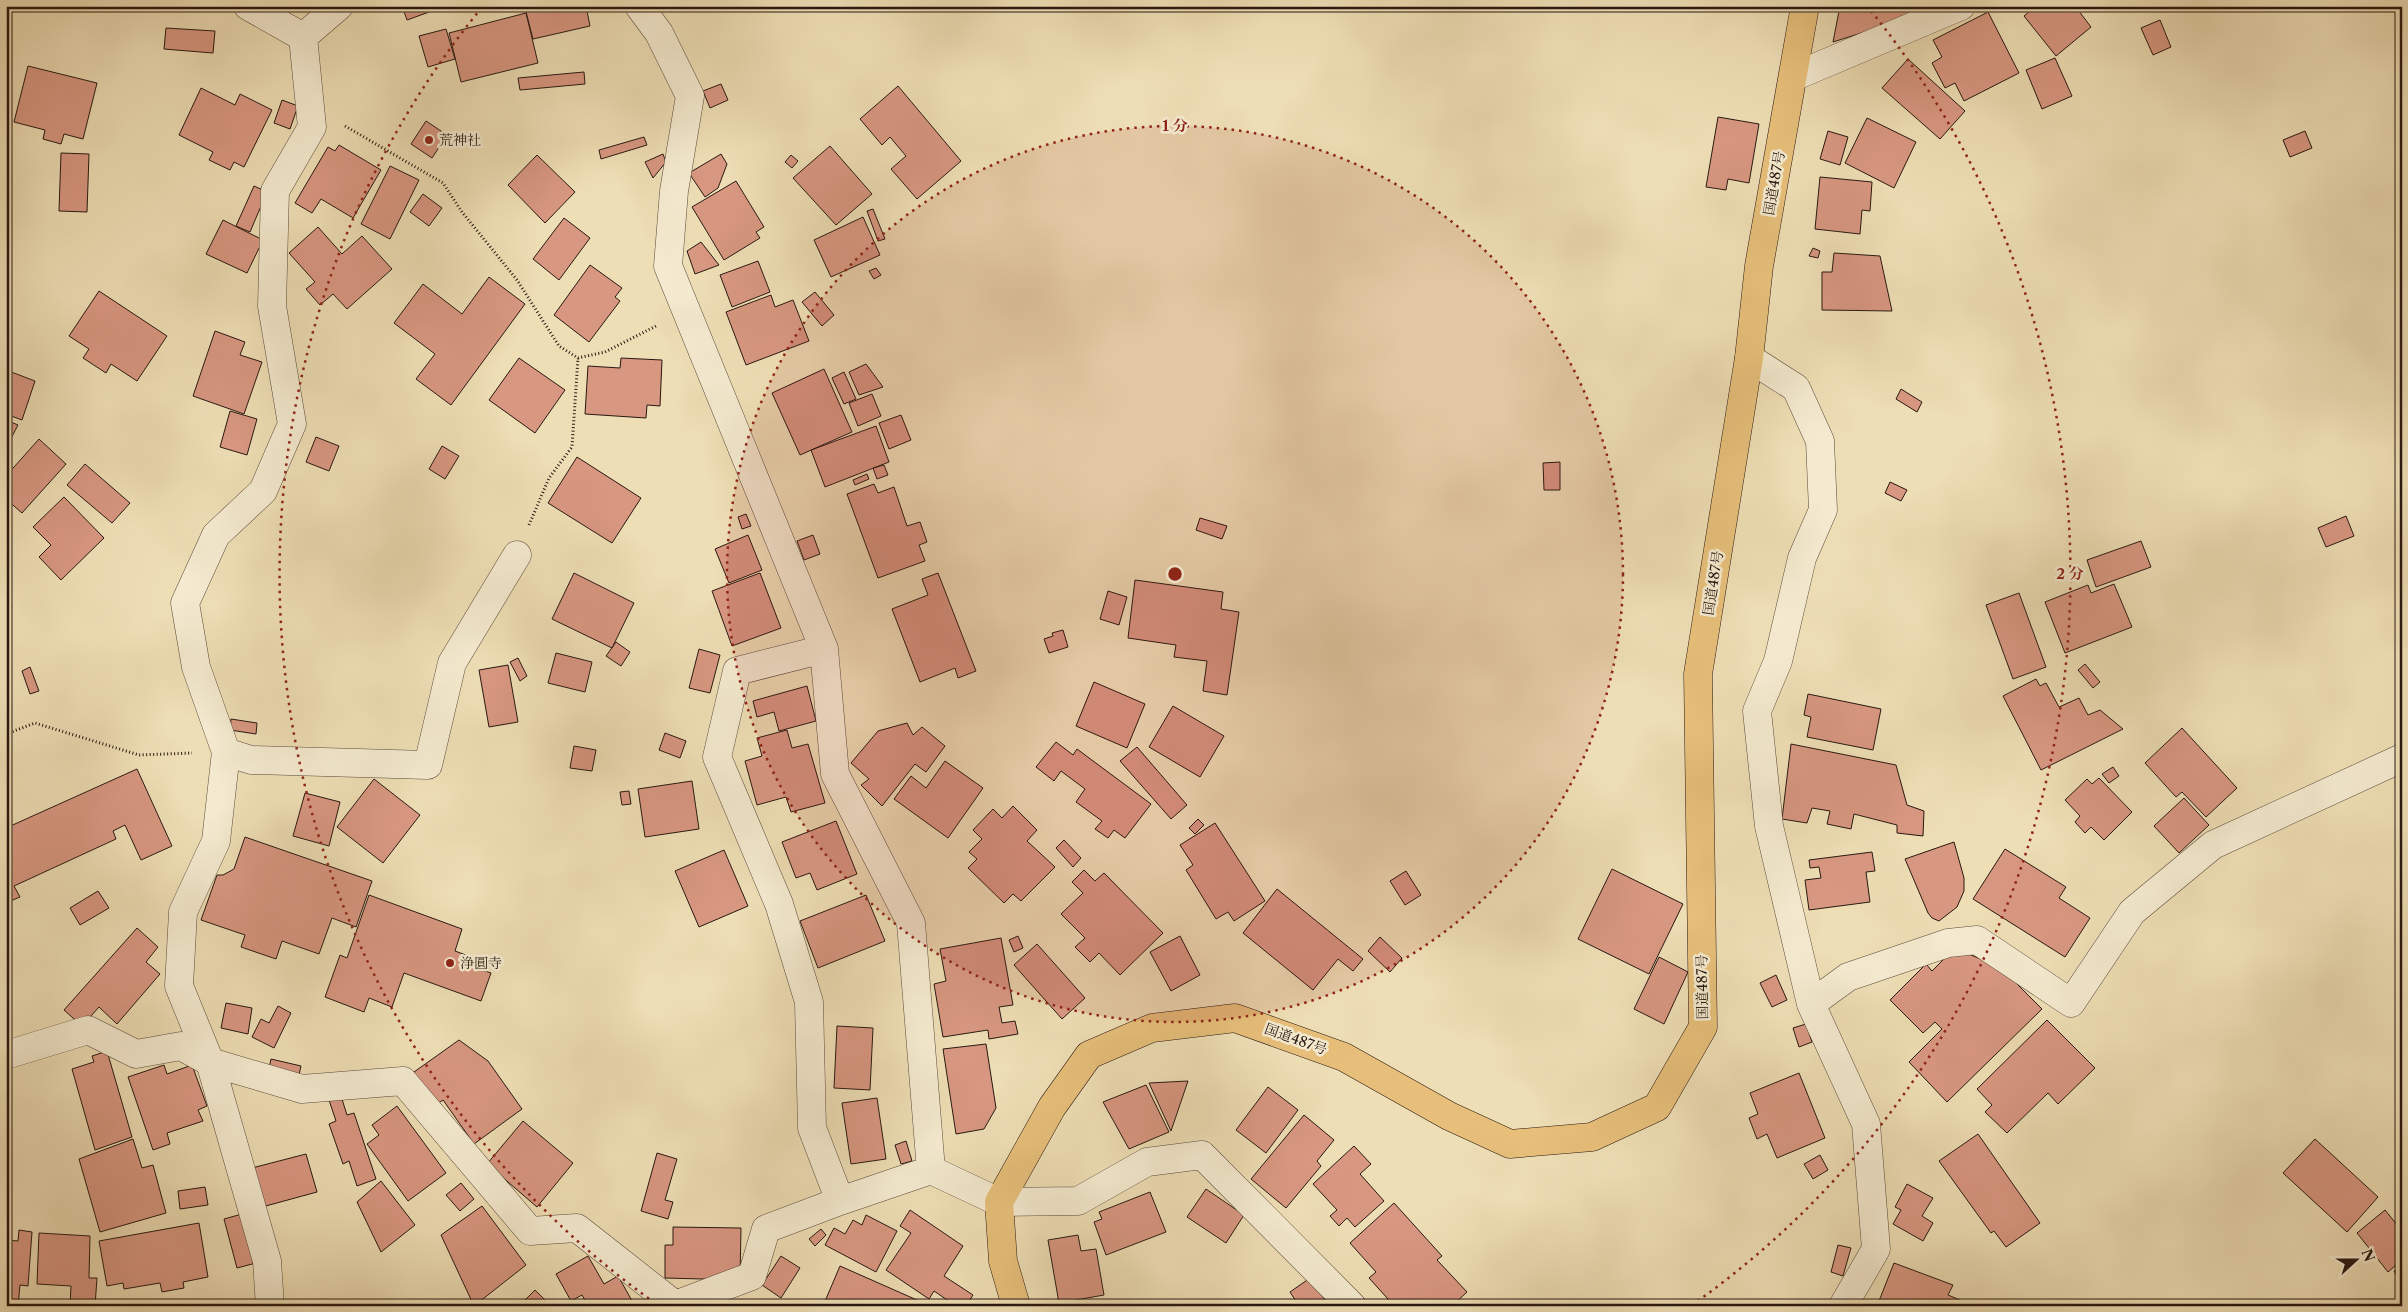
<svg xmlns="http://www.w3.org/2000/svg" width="2408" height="1312" font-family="'Libre Caslon Text','Noto Serif JP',serif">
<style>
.building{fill:#d89781;stroke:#281811}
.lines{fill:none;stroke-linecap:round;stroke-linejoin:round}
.street-casing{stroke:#5a4a3a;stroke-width:29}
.highway-casing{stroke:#281811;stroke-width:29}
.path{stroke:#281811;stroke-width:3;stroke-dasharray:1 2.5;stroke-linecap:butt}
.street{stroke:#f4eacf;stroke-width:28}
.highway{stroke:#e7bf7a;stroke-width:28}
.ring{fill:none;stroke:#8f2418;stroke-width:2.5;stroke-dasharray:2.5 5}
.poi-dot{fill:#8f2418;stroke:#f4eacf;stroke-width:2}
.labels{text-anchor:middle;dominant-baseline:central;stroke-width:5;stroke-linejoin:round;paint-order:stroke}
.poi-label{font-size:14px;fill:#281811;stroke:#f4eacf;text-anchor:start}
.street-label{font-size:14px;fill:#281811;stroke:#f4eacf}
.centre{fill:#8f2418;stroke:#f4eacf;stroke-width:2.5}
.ring-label{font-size:15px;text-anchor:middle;font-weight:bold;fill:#8f2418;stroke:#f4eacf;stroke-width:5;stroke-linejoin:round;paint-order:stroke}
</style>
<rect width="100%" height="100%" fill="#eedeb5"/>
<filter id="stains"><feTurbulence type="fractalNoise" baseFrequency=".004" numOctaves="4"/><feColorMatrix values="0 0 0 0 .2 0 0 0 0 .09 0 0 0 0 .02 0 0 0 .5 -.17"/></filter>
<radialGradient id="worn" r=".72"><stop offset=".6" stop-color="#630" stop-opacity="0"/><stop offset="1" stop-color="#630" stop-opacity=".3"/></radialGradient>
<path class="building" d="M 402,6 L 431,6 L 432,11 L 407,20 Z
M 551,6 L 586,6 L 590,26 L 533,39 L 526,12 Z
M 1840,6 L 1911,6 L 1918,15 L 1833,42 Z
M 2036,6 L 2075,6 L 2091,27 L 2056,56 L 2024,16 Z
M 1988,12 L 2019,73 L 1964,101 L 1955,83 L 1945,88 L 1932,63 L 1942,57 L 1933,40 Z
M 526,13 L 538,63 L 461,82 L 449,33 Z
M 2160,20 L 2171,47 L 2153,55 L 2141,28 Z
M 166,28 L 215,31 L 213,53 L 164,49 Z
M 446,29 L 455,59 L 428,67 L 419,36 Z
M 2055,58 L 2072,96 L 2042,109 L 2026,70 Z
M 1908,59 L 1965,111 L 1940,139 L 1882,88 Z
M 28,66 L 97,83 L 83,139 L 64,134 L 61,144 L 43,139 L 45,130 L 14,122 Z
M 584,72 L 585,84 L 520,90 L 518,78 Z
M 721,84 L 728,100 L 710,108 L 703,91 Z
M 898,86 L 961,161 L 917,199 L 891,169 L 906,156 L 890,137 L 882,145 L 860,119 Z
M 201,88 L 235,105 L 240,94 L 272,110 L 244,167 L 234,162 L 230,170 L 209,160 L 213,152 L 179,135 Z
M 282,100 L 298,106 L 290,129 L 274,123 Z
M 1718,117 L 1759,124 L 1749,183 L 1728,179 L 1726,190 L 1706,187 Z
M 1867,118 L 1916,142 L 1894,188 L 1845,163 Z
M 426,121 L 447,135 L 432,158 L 411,144 Z
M 1828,131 L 1848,137 L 1840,165 L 1820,159 Z
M 2305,131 L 2312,148 L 2290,157 L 2283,140 Z
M 644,137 L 647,145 L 601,159 L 599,150 Z
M 339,145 L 381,170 L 353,218 L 321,199 L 312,213 L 295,203 L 328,147 L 335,151 Z
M 830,146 L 872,194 L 836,225 L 793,178 Z
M 61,153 L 89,154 L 87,212 L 59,211 Z
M 663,154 L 666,162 L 653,178 L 645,162 Z
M 721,154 L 727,164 L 718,188 L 705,197 L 689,173 Z
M 537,155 L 575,192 L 545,223 L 508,185 Z
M 791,155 L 798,161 L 792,168 L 785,162 Z
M 390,166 L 419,180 L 390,239 L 361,224 Z
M 1820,177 L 1872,182 L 1870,211 L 1862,210 L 1860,234 L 1815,229 Z
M 736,181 L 764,227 L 756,232 L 760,238 L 724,260 L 692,207 Z
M 254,186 L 267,192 L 250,232 L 236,226 Z
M 423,194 L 442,208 L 429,226 L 410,212 Z
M 873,209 L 885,239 L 878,241 L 867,211 Z
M 863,217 L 880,255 L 831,277 L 814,240 Z
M 564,218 L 590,238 L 559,280 L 533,259 Z
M 223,220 L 263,240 L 247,273 L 206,254 Z
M 318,227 L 342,254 L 362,236 L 392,269 L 347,309 L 333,294 L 320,305 L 306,289 L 315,282 L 289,253 Z
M 701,242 L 719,265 L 695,274 L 687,251 Z
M 1813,248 L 1820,251 L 1818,258 L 1809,256 Z
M 1834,253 L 1880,256 L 1892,311 L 1822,310 L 1822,272 L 1832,272 Z
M 758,261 L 770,292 L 732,307 L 720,275 Z
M 590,265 L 622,288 L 615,297 L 620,301 L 589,342 L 554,315 Z
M 876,268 L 881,275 L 874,279 L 869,271 Z
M 489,277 L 525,304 L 451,405 L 416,379 L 435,354 L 394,323 L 423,284 L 462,314 Z
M 99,291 L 167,336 L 137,381 L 111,364 L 106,373 L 83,358 L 89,349 L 69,336 Z
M 815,292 L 834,315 L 822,326 L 802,302 Z
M 771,295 L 775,307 L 793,300 L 809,341 L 746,365 L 726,312 Z
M 215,331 L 245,342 L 240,355 L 262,362 L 244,414 L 193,396 Z
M 519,358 L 565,390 L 535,433 L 489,400 Z
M 621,358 L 662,360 L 660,406 L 647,405 L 646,418 L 585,414 L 588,366 L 620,368 Z
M 866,364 L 883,387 L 859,395 L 849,372 Z
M 824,369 L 852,432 L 800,455 L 772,393 Z
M 6,370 L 35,381 L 22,420 L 6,414 Z
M 844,372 L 856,399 L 844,404 L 832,378 Z
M 1901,389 L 1922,402 L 1917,412 L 1896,399 Z
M 872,394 L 881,416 L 858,426 L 849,403 Z
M 230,411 L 257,419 L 247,455 L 220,447 Z
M 901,415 L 911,440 L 889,449 L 879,423 Z
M 6,420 L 18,425 L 6,448 Z
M 876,426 L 889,462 L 825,487 L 811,450 Z
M 316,437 L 339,446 L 329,471 L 306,462 Z
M 39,439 L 66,464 L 22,513 L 6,499 L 6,476 Z
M 442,446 L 459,456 L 445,479 L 429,469 Z
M 577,457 L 641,498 L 612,543 L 548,503 Z
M 1560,462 L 1560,490 L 1544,490 L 1543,463 Z
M 85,464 L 130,503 L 112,523 L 67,485 Z
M 884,465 L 888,475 L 877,479 L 873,468 Z
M 867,474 L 869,479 L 855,485 L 853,480 Z
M 1890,482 L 1907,490 L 1901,501 L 1885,493 Z
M 874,484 L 878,493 L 894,487 L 907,526 L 920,522 L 927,542 L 919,545 L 925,561 L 878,578 L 847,494 Z
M 64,497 L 104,538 L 61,580 L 39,557 L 51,545 L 33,527 Z
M 746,514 L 751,526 L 742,529 L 738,517 Z
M 2346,516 L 2354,536 L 2326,547 L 2318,528 Z
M 1200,518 L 1227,526 L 1222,539 L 1196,530 Z
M 748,535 L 762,570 L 729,583 L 715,549 Z
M 813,535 L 820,554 L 804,560 L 797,541 Z
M 2141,541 L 2151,567 L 2096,587 L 2087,560 Z
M 574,573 L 634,603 L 612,648 L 552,619 Z
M 760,573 L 781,628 L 732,646 L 712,591 Z
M 938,573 L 976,671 L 958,678 L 955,668 L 920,682 L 892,609 L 928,595 L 922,579 Z
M 1135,580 L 1223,592 L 1221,609 L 1239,612 L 1227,695 L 1203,691 L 1207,661 L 1174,657 L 1176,645 L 1128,638 Z
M 2114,584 L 2132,627 L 2065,653 L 2045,602 L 2088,585 L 2091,593 Z
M 1108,591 L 1127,597 L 1119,625 L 1100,619 Z
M 2019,593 L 2046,667 L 2013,679 L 1986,605 Z
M 6,605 L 12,606 L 6,632 Z
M 1063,630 L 1068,647 L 1049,653 L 1044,639 L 1053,636 L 1052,633 Z
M 616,642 L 630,652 L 621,666 L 606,656 Z
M 699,649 L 720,655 L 710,693 L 689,688 Z
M 556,653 L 592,662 L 585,692 L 548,683 Z
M 518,658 L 527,676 L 520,681 L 510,662 Z
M 2085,664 L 2100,682 L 2093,688 L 2078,670 Z
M 508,665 L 518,722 L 489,727 L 479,670 Z
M 30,667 L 39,691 L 30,694 L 22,671 Z
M 2036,679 L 2040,686 L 2046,683 L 2059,707 L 2079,698 L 2088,715 L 2100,710 L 2123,729 L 2041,770 L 2003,696 Z
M 1094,682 L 1145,704 L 1127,748 L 1076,726 Z
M 807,686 L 816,721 L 779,731 L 774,712 L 757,717 L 753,701 Z
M 1808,694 L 1881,709 L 1873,750 L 1807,737 L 1811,717 L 1804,715 Z
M 1173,706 L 1224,736 L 1200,777 L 1149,747 Z
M 231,719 L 257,723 L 256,734 L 230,730 Z
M 907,723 L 913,735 L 922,727 L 945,746 L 926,772 L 915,764 L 882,806 L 861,785 L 869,779 L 851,763 L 878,731 Z
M 2182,728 L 2237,788 L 2206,817 L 2182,792 L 2176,797 L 2145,763 Z
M 787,730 L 792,748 L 808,744 L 825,803 L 791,812 L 786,797 L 757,805 L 745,761 L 762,756 L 757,738 Z
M 665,733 L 686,741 L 680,758 L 659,750 Z
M 1056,742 L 1073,755 L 1077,749 L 1151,804 L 1125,838 L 1114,830 L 1108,838 L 1095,829 L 1102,821 L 1076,802 L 1085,789 L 1061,771 L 1054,781 L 1036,767 Z
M 1791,744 L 1896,765 L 1907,805 L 1924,811 L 1923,836 L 1897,833 L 1897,825 L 1854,814 L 1851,829 L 1827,824 L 1830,811 L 1812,808 L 1807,823 L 1782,819 Z
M 574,746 L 596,750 L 592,771 L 570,768 Z
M 1137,747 L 1187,805 L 1171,819 L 1120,761 Z
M 945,761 L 983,788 L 948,838 L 894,799 L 911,776 L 926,788 Z
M 2113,767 L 2119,776 L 2109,783 L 2102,774 Z
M 137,769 L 172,846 L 141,860 L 125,825 L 113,831 L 116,839 L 14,886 L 20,897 L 8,902 L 6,828 Z
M 2099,778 L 2132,812 L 2104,840 L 2091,827 L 2085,833 L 2075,822 L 2080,816 L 2065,800 L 2087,779 L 2092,784 Z
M 374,779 L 420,815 L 383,863 L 337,827 Z
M 692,781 L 699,829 L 645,837 L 638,789 Z
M 629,791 L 631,804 L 622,805 L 620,792 Z
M 305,793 L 340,802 L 329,846 L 293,836 Z
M 2184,798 L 2209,825 L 2179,853 L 2154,826 Z
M 1013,806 L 1037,830 L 1027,841 L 1055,867 L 1021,901 L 1013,894 L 1004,903 L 968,868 L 977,859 L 969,852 L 982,839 L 973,830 L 993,809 L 1002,818 Z
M 1198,819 L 1204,825 L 1195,834 L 1189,828 Z
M 836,821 L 857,874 L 817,890 L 810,873 L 796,878 L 782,842 Z
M 1215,823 L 1265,901 L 1234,921 L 1228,912 L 1216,919 L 1186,870 L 1193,865 L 1180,845 Z
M 245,837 L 372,881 L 356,927 L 332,918 L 319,954 L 282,941 L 276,959 L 241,947 L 245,935 L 201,920 L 217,875 L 223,875 L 234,869 Z
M 1064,840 L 1081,858 L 1073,867 L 1056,848 Z
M 1954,842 L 1964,878 L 1964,891 L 1957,907 L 1939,921 L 1932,918 L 1928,913 L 1905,859 Z
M 2005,849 L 2066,887 L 2059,898 L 2090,918 L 2065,957 L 1973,899 Z
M 724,850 L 748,906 L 699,927 L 675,871 Z
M 1872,852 L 1875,871 L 1866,872 L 1870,902 L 1809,910 L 1805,880 L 1821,878 L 1819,867 L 1810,868 L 1809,860 Z
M 1612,869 L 1683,904 L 1649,974 L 1578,939 Z
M 1084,870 L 1095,881 L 1104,873 L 1163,933 L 1120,975 L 1099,953 L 1090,962 L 1075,947 L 1085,938 L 1061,914 L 1083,893 L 1072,882 Z
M 1406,871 L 1421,895 L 1405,905 L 1390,881 Z
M 1277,889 L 1363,959 L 1353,971 L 1338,959 L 1313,990 L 1243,933 Z
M 98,891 L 109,908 L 80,925 L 70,908 Z
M 369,895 L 462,929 L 455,951 L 482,961 L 479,969 L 491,973 L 481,1001 L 404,973 L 392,1007 L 369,998 L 364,1012 L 325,997 L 340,955 L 347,958 Z
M 866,895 L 885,941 L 818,968 L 800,921 Z
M 137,928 L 158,947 L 146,962 L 160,974 L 117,1024 L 99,1007 L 82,1026 L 64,1010 Z
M 1018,936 L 1023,948 L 1014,952 L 1009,940 Z
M 1180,936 L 1200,975 L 1171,991 L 1150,952 Z
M 1380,937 L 1402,958 L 1390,972 L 1368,951 Z
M 1001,938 L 1013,1005 L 999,1007 L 1002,1023 L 1015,1021 L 1018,1034 L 989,1039 L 988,1030 L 943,1037 L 934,984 L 946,981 L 940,949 Z
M 1037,944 L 1085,998 L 1062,1019 L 1014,965 Z
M 1962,951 L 2001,968 L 2042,1009 L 1947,1102 L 1909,1062 L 1942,1029 L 1935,1022 L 1923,1033 L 1890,1000 L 1926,964 L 1932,971 L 1950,953 Z
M 1659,957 L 1688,972 L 1664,1024 L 1634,1009 Z
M 1776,975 L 1787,1000 L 1772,1007 L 1760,983 Z
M 226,1003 L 252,1008 L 248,1034 L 221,1028 Z
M 278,1006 L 291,1013 L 274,1048 L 252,1037 L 261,1019 L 269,1023 Z
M 2047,1020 L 2095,1068 L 2058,1104 L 2048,1093 L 2007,1133 L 1985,1112 L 1992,1105 L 1977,1089 Z
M 1806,1024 L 1812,1042 L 1799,1047 L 1793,1028 Z
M 837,1026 L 873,1028 L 870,1090 L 834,1088 Z
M 459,1040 L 488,1061 L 522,1109 L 474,1144 L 443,1100 L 430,1109 L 407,1077 Z
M 986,1044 L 996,1108 L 984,1129 L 956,1134 L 943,1049 Z
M 107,1051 L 132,1137 L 95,1150 L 72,1069 L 94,1062 L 92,1056 Z
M 271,1059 L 301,1066 L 297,1084 L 267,1077 Z
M 164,1065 L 167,1074 L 192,1065 L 207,1106 L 198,1110 L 203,1121 L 167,1133 L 170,1144 L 153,1150 L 128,1077 Z
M 1799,1073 L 1825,1138 L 1777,1158 L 1767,1134 L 1757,1139 L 1749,1118 L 1758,1114 L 1750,1093 Z
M 1188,1081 L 1171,1131 L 1149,1083 Z
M 1146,1085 L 1169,1132 L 1129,1149 L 1103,1102 Z
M 1268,1087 L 1298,1110 L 1266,1153 L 1236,1130 Z
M 341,1096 L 347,1115 L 354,1113 L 376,1179 L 357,1186 L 349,1161 L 343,1164 L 329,1124 L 336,1121 L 329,1100 Z
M 877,1098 L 886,1159 L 851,1164 L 842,1103 Z
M 397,1106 L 446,1173 L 408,1201 L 367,1144 L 379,1135 L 372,1125 Z
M 1304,1115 L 1334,1140 L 1317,1161 L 1321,1166 L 1286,1208 L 1251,1179 Z
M 523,1121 L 573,1163 L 537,1207 L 487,1164 Z
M 1978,1134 L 2040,1223 L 2006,1247 L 1994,1231 L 1991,1233 L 1939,1161 Z
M 133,1139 L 142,1168 L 153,1165 L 166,1213 L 100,1232 L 79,1159 Z
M 2315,1139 L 2378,1197 L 2347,1232 L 2283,1173 Z
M 906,1141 L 912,1161 L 901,1164 L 895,1145 Z
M 1354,1146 L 1371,1164 L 1360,1174 L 1384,1201 L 1355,1227 L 1347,1218 L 1339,1226 L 1330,1216 L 1337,1210 L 1313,1184 Z
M 657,1153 L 677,1159 L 665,1200 L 673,1202 L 668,1219 L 641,1211 Z
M 306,1154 L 317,1192 L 262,1207 L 252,1168 Z
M 1820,1155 L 1828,1170 L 1813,1179 L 1804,1164 Z
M 381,1181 L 415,1225 L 381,1252 L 357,1202 Z
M 461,1183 L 474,1199 L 460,1211 L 446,1195 Z
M 1907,1184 L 1933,1198 L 1922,1216 L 1933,1223 L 1923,1241 L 1893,1224 L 1901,1210 L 1895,1207 Z
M 205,1187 L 208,1205 L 180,1209 L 178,1191 Z
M 1206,1189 L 1244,1215 L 1226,1243 L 1187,1217 Z
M 1150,1192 L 1166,1232 L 1106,1255 L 1094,1222 L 1102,1219 L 1099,1212 Z
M 1394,1203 L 1442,1256 L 1437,1260 L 1467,1292 L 1452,1306 L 1382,1306 L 1388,1299 L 1369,1278 L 1376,1272 L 1350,1243 Z
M 482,1206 L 526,1265 L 474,1306 L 441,1235 Z
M 910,1210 L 963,1246 L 944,1276 L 973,1295 L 966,1306 L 956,1306 L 934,1291 L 929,1299 L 886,1270 L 911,1233 L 900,1226 Z
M 2385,1210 L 2402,1231 L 2402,1260 L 2388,1272 L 2357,1233 Z
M 242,1214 L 256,1263 L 237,1268 L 224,1219 Z
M 866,1215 L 897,1231 L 876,1272 L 825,1245 L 834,1228 L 845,1234 L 853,1220 L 862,1225 Z
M 199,1223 L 208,1277 L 183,1282 L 184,1288 L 162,1292 L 160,1283 L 124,1289 L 123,1283 L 107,1286 L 99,1241 Z
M 673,1227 L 741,1228 L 740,1280 L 665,1278 L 665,1245 L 673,1245 Z
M 821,1229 L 826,1235 L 815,1246 L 809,1239 Z
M 19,1230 L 32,1232 L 28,1286 L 20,1285 L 18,1306 L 6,1306 L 6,1240 L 18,1241 Z
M 39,1233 L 90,1236 L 89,1278 L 97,1278 L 95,1306 L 70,1306 L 71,1286 L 37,1284 Z
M 1078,1235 L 1081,1251 L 1096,1249 L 1104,1295 L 1059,1303 L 1048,1240 Z
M 1838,1245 L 1851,1248 L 1843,1276 L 1831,1272 Z
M 588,1256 L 604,1284 L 618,1276 L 635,1306 L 588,1306 L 582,1295 L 571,1301 L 556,1274 Z
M 781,1256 L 800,1268 L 781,1298 L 762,1285 Z
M 1894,1263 L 1953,1285 L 1948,1295 L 1960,1300 L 1958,1306 L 1877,1306 Z
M 840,1266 L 926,1304 L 925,1306 L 823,1306 Z
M 2402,1267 L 2402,1285 L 2394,1271 Z
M 1310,1278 L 1329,1306 L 1299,1306 L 1290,1292 Z
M 535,1290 L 551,1306 L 519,1306 Z"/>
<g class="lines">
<defs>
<path id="street" d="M 248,6 L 303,37
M 639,6 L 659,33 L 690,96 L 674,191 L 668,266 L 824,649 L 835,774 L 911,923 L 931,1170 L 999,1202 L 1078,1201 L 1147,1162 L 1202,1155 L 1352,1306
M 303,37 L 339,6
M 1793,77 L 1961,6
M 1749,358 L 1796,388 L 1820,441 L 1823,510 L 1802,558 L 1778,661 L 1757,711 L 1769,826 L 1811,1004 L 1866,1124 L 1876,1249 L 1843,1306
M 824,649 L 737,671 L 717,757 L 779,904 L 809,1002 L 812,1128 L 840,1201 L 931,1170
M 226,752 L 251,760 L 428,765 L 452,663 L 517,555
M 1811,1004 L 1848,977 L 1948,943 L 1977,940 L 2071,1003 L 2132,912 L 2213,845 L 2402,758
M 6,1055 L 88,1030 L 136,1054 L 181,1046 L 210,1062 L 302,1089 L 403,1081 L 530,1231 L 577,1228 L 675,1305 L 752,1276 L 766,1229 L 840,1201
M 270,1306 L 267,1261 L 210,1062 L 179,986 L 183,912 L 216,841 L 226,752 L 196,667 L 185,603 L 216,535 L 263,491 L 292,424 L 272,306 L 275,191 L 312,127 L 303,37"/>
<path id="highway" d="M 1016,1306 L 1003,1261 L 999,1202 L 1052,1107 L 1089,1055 L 1152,1028 L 1235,1018 L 1344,1057 L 1449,1116 L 1510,1144 L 1592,1137 L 1657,1107 L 1703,1027 L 1698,674 L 1749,358 L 1759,266 L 1805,6"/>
</defs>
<use href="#street" class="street-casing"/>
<use href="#highway" class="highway-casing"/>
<path class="path" d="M 345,126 L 443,183 L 462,212 L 517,280 L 559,346 L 578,358 L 605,352 L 656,326
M 529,525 L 549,478 L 572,447 L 578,358
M 6,734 L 35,723 L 139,755 L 192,753"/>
<use href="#street" class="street"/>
<use href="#highway" class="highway"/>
</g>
<circle cx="1175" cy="574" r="448" fill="#8f2418" fill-opacity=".12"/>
<g class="ring">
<circle cx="1175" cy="574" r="448"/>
<path d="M655 1303A895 895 0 0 1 479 11M1871 11A895 895 0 0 1 1695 1303"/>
</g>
<g class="poi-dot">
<circle cx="429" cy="140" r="5"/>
<circle cx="450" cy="963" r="5"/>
</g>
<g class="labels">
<g class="poi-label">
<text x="439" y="140">荒神社</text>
<text x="460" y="963">浄圓寺</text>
</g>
<g class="street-label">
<text transform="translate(1774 183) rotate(-80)">国道487号</text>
<text transform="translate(1713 583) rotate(-81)">国道487号</text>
<text transform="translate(1702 987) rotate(-91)">国道487号</text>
<text transform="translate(1296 1039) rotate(20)">国道487号</text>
</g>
</g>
<circle cx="1175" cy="574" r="8" class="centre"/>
<g class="ring-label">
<text x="1175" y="131">1 分</text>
<text x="2070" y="579">2 分</text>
</g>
<rect width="2408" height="1312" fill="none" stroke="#eedeb5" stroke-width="25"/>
<rect x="8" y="8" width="2393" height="1297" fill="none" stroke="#281811" stroke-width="2.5"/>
<rect x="12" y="12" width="2383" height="1287" fill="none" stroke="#281811"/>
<g transform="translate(2356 1260) rotate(69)" stroke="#f4eacf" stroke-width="4" paint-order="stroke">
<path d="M0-4L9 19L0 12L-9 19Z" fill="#281811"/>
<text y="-8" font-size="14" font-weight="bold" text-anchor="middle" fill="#281811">N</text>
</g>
<rect width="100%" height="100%" filter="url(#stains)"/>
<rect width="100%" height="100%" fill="url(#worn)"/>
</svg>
